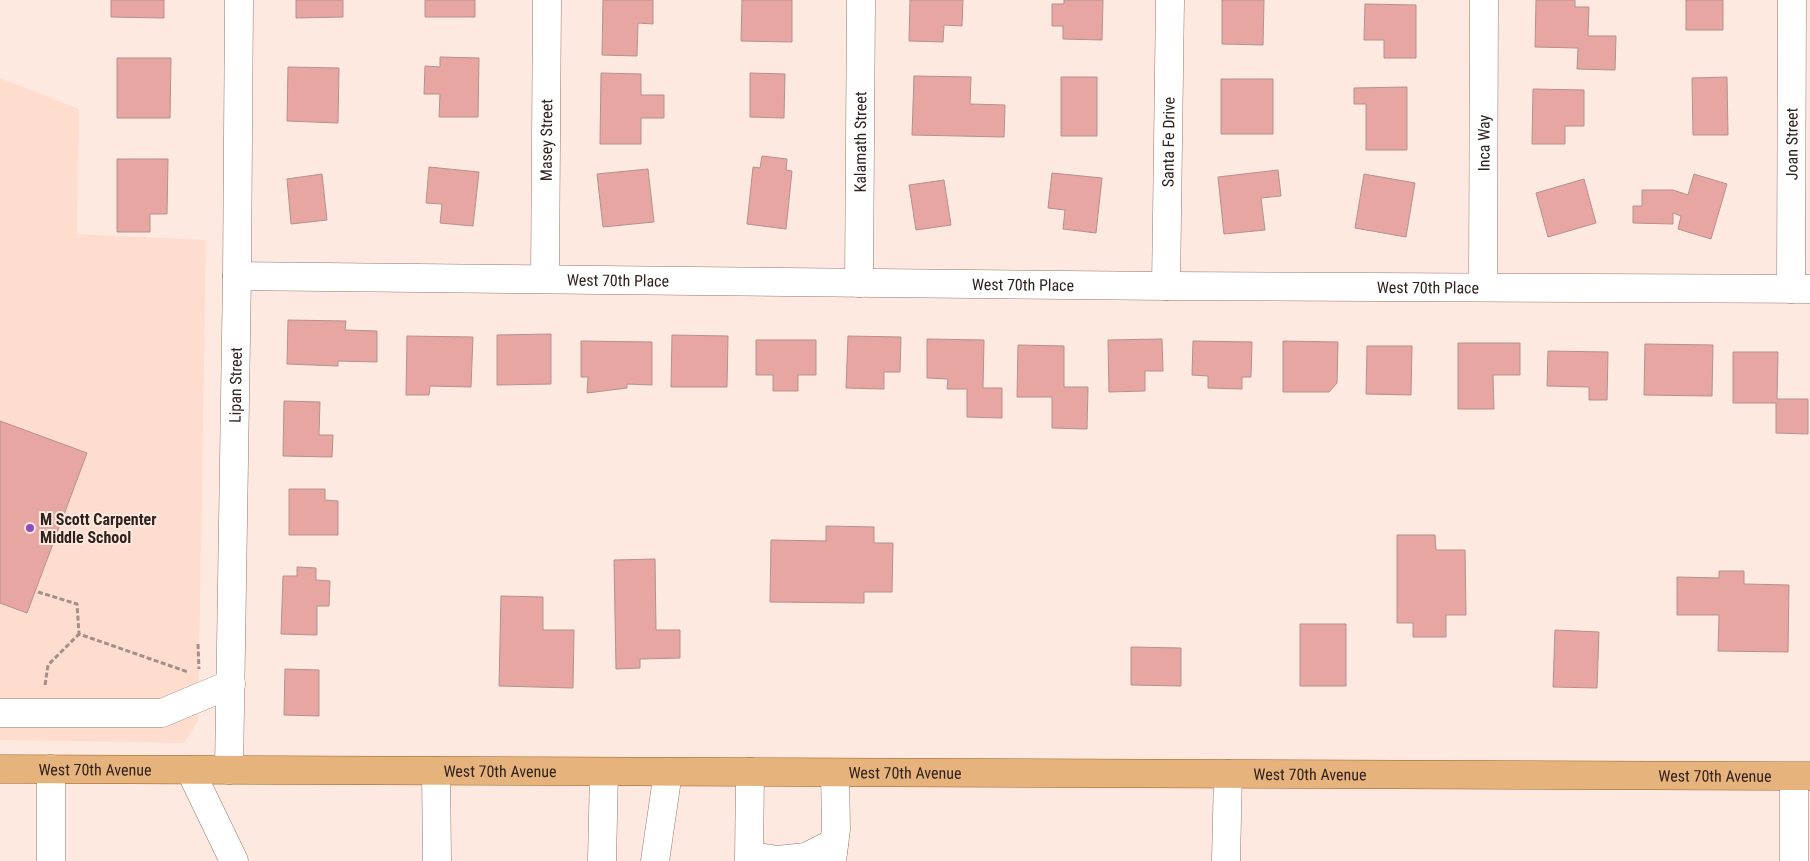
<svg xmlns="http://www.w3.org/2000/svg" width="1810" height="861" font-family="'Roboto Condensed',sans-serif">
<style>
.built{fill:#fedcce}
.building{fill:#e7a6a1;stroke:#b5918e}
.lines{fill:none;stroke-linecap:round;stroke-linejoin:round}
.minor-casing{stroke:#96766a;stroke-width:29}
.major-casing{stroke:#9d6024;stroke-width:29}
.path{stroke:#a19089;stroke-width:3;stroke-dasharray:5 2.5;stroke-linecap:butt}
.minor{stroke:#fff;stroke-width:28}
.major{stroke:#e7b37d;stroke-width:28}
.poi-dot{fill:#904bbf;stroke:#fee9e0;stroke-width:2}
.labels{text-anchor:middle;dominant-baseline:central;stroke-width:4;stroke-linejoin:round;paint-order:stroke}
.street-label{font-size:16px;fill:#30231e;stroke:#fee9e0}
.poi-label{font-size:16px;font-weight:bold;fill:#30231e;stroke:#fee9e0;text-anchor:start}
</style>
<rect width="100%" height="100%" fill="#fee9e0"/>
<path class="built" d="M 0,78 L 79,109 L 77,234 L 206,240 L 198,721 L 184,743 L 0,740 Z"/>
<path class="building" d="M 111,0 L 164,0 L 164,18 L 111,17 Z
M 296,0 L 343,0 L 343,17 L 296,18 Z
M 425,0 L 475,0 L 475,17 L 425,17 Z
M 603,0 L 653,0 L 653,24 L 638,23 L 637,56 L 602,55 Z
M 742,0 L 792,0 L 792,42 L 741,41 Z
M 910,0 L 963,0 L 962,26 L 944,25 L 943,42 L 909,41 Z
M 1064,0 L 1103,0 L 1102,40 L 1063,39 L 1063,26 L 1052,26 L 1052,4 L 1064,4 Z
M 1222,0 L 1264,0 L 1263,45 L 1222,44 Z
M 1536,0 L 1575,0 L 1575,7 L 1589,7 L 1588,36 L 1616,36 L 1615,70 L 1577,69 L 1578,48 L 1535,47 Z
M 1686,0 L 1723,0 L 1723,30 L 1686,30 Z
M 1365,4 L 1416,5 L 1416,58 L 1384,58 L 1384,40 L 1364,40 Z
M 440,57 L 479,58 L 478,117 L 439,117 L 440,94 L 424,94 L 425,66 L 440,67 Z
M 117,58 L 171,58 L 170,118 L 117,118 Z
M 288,67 L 339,68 L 338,123 L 287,121 Z
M 601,73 L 641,74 L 641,95 L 664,95 L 664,118 L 641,118 L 641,144 L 600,144 Z
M 750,73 L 785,74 L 784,118 L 750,117 Z
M 914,76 L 971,77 L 970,104 L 1005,105 L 1004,137 L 912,135 Z
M 1061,77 L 1097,77 L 1097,136 L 1061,136 Z
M 1727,77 L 1728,135 L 1693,135 L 1692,78 Z
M 1221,79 L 1273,79 L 1273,134 L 1221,134 Z
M 1407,87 L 1407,150 L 1366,150 L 1366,104 L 1354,104 L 1354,88 Z
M 1533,89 L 1584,90 L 1584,126 L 1565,126 L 1565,144 L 1532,144 Z
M 762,156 L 787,159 L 786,170 L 792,171 L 786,229 L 747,224 L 753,167 L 760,168 Z
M 117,159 L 168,159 L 167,214 L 150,214 L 150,232 L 117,232 Z
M 429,167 L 479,172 L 473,226 L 440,223 L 442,204 L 426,203 Z
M 648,169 L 654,222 L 603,227 L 597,174 Z
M 1278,170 L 1281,196 L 1261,198 L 1265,230 L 1224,234 L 1218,177 Z
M 1052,173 L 1102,178 L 1096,233 L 1063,229 L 1065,210 L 1048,208 Z
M 322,174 L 327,220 L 291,224 L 287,179 Z
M 1364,174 L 1415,183 L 1406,237 L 1355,228 Z
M 1694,174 L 1727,184 L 1711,239 L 1678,229 L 1681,216 L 1673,213 L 1673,224 L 1633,223 L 1633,206 L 1642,206 L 1642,190 L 1673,190 L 1688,195 Z
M 1584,179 L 1596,223 L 1548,237 L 1536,193 Z
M 944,180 L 951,225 L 916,230 L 909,185 Z
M 288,320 L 346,321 L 345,330 L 377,331 L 377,362 L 338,361 L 338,366 L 287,364 Z
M 551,334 L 551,384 L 497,385 L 497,335 Z
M 672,335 L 728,336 L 727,387 L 671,387 Z
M 407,336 L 473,337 L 471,387 L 430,386 L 429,395 L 406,395 Z
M 848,336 L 901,337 L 900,372 L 884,372 L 884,389 L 846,388 Z
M 927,339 L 984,340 L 983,388 L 1002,388 L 1002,418 L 967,417 L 967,389 L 947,389 L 948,379 L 927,378 Z
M 1162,339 L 1163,371 L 1145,371 L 1145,391 L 1109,392 L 1108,340 Z
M 756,340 L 816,340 L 816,375 L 798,375 L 798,391 L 773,391 L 773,375 L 756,375 Z
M 581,341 L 652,342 L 652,385 L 627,384 L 627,388 L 587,393 L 588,377 L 581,377 Z
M 1193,341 L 1252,342 L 1251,377 L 1242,377 L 1242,389 L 1208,388 L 1208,376 L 1192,375 Z
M 1283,341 L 1338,342 L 1337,383 L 1329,392 L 1283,392 Z
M 1458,343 L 1520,343 L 1520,375 L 1493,375 L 1494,409 L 1458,409 Z
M 1645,344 L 1713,345 L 1712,396 L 1644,395 Z
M 1018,345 L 1064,346 L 1064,387 L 1088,387 L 1087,429 L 1052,428 L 1052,397 L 1017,397 Z
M 1367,346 L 1412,346 L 1411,395 L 1366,394 Z
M 1548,351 L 1608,352 L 1607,400 L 1589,400 L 1589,387 L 1547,386 Z
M 1733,352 L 1778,352 L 1777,399 L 1808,399 L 1808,434 L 1776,433 L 1776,403 L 1733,403 Z
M 284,401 L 320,402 L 319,435 L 333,435 L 332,457 L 283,456 Z
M 0,421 L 87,453 L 27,613 L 0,603 Z
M 289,489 L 325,489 L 325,500 L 338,501 L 338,535 L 289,535 Z
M 826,526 L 874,527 L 874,543 L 893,543 L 892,592 L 864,592 L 864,603 L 770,602 L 771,540 L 826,541 Z
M 1397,535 L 1435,535 L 1436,550 L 1465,550 L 1466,615 L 1446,615 L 1446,637 L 1413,637 L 1413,623 L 1397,623 Z
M 655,559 L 656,630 L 680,630 L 680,658 L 640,659 L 640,668 L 616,669 L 614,560 Z
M 297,567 L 316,568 L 316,580 L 330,581 L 329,606 L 317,606 L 317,635 L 281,634 L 283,576 L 297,576 Z
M 1719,571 L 1744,571 L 1744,584 L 1789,585 L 1788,652 L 1718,651 L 1719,615 L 1677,615 L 1677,577 L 1719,578 Z
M 501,596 L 543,597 L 543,630 L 574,630 L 573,688 L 499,686 Z
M 1300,624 L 1346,624 L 1346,686 L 1300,686 Z
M 1555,630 L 1599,632 L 1597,688 L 1553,687 Z
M 1131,647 L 1181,648 L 1181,686 L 1131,685 Z
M 285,669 L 319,670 L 319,716 L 284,715 Z"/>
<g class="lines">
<defs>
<g id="minor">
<path id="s1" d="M 237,276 L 1166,286 L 1810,289"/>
<path id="s2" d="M 545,279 L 547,0"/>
<path id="s3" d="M 859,283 L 861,0"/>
<path id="s4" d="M 1166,286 L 1170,0"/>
<path id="s5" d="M 1483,287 L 1484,0"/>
<path id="s6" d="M 1791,289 L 1792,0"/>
<path d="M 0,713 L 162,713 L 231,684"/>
<path d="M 190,770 L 234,861"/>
<path id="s7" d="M 229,770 L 237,276 L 239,0"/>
<path d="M 436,771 L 437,861"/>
<path d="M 1794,777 L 1794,861"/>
<path d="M 750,856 L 778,860 L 806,857 L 834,843"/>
<path d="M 51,861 L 51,769"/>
<path d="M 602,861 L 604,772"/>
<path d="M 655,861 L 668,772"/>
<path d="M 749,861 L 750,772"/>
<path d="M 832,861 L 836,829 L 835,773"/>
<path d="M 1226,861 L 1228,774"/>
</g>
<g id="major">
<path id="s8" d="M 0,769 L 1810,776"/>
</g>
</defs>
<use href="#minor" class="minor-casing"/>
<use href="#major" class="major-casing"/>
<path class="path" d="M 38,592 L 77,604 L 79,634 L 188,672
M 198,644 L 199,669
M 45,685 L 48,665 L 79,634"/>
<use href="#minor" class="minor"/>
<use href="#major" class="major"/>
</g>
<circle class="poi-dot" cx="30" cy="528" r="5"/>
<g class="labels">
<g class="street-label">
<text stroke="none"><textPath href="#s2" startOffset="139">Masey Street</textPath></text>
<text stroke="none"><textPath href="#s3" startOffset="141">Kalamath Street</textPath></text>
<text stroke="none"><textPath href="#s4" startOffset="144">Santa Fe Drive</textPath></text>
<text stroke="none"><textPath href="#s5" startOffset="144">Inca Way</textPath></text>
<text stroke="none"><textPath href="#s6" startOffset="145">Joan Street</textPath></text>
<text stroke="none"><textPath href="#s1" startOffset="381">West 70th Place</textPath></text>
<text stroke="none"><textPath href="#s1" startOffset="786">West 70th Place</textPath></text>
<text stroke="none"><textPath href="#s1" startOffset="1191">West 70th Place</textPath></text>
<text stroke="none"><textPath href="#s7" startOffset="385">Lipan Street</textPath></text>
<text stroke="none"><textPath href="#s8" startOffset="95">West 70th Avenue</textPath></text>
<text stroke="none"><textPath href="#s8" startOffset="500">West 70th Avenue</textPath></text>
<text stroke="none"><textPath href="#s8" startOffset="905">West 70th Avenue</textPath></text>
<text stroke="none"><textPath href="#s8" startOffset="1310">West 70th Avenue</textPath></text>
<text stroke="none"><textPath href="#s8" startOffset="1715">West 70th Avenue</textPath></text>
</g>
<g class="poi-label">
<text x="40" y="519">M Scott Carpenter<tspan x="40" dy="18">Middle School</tspan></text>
</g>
</g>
</svg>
